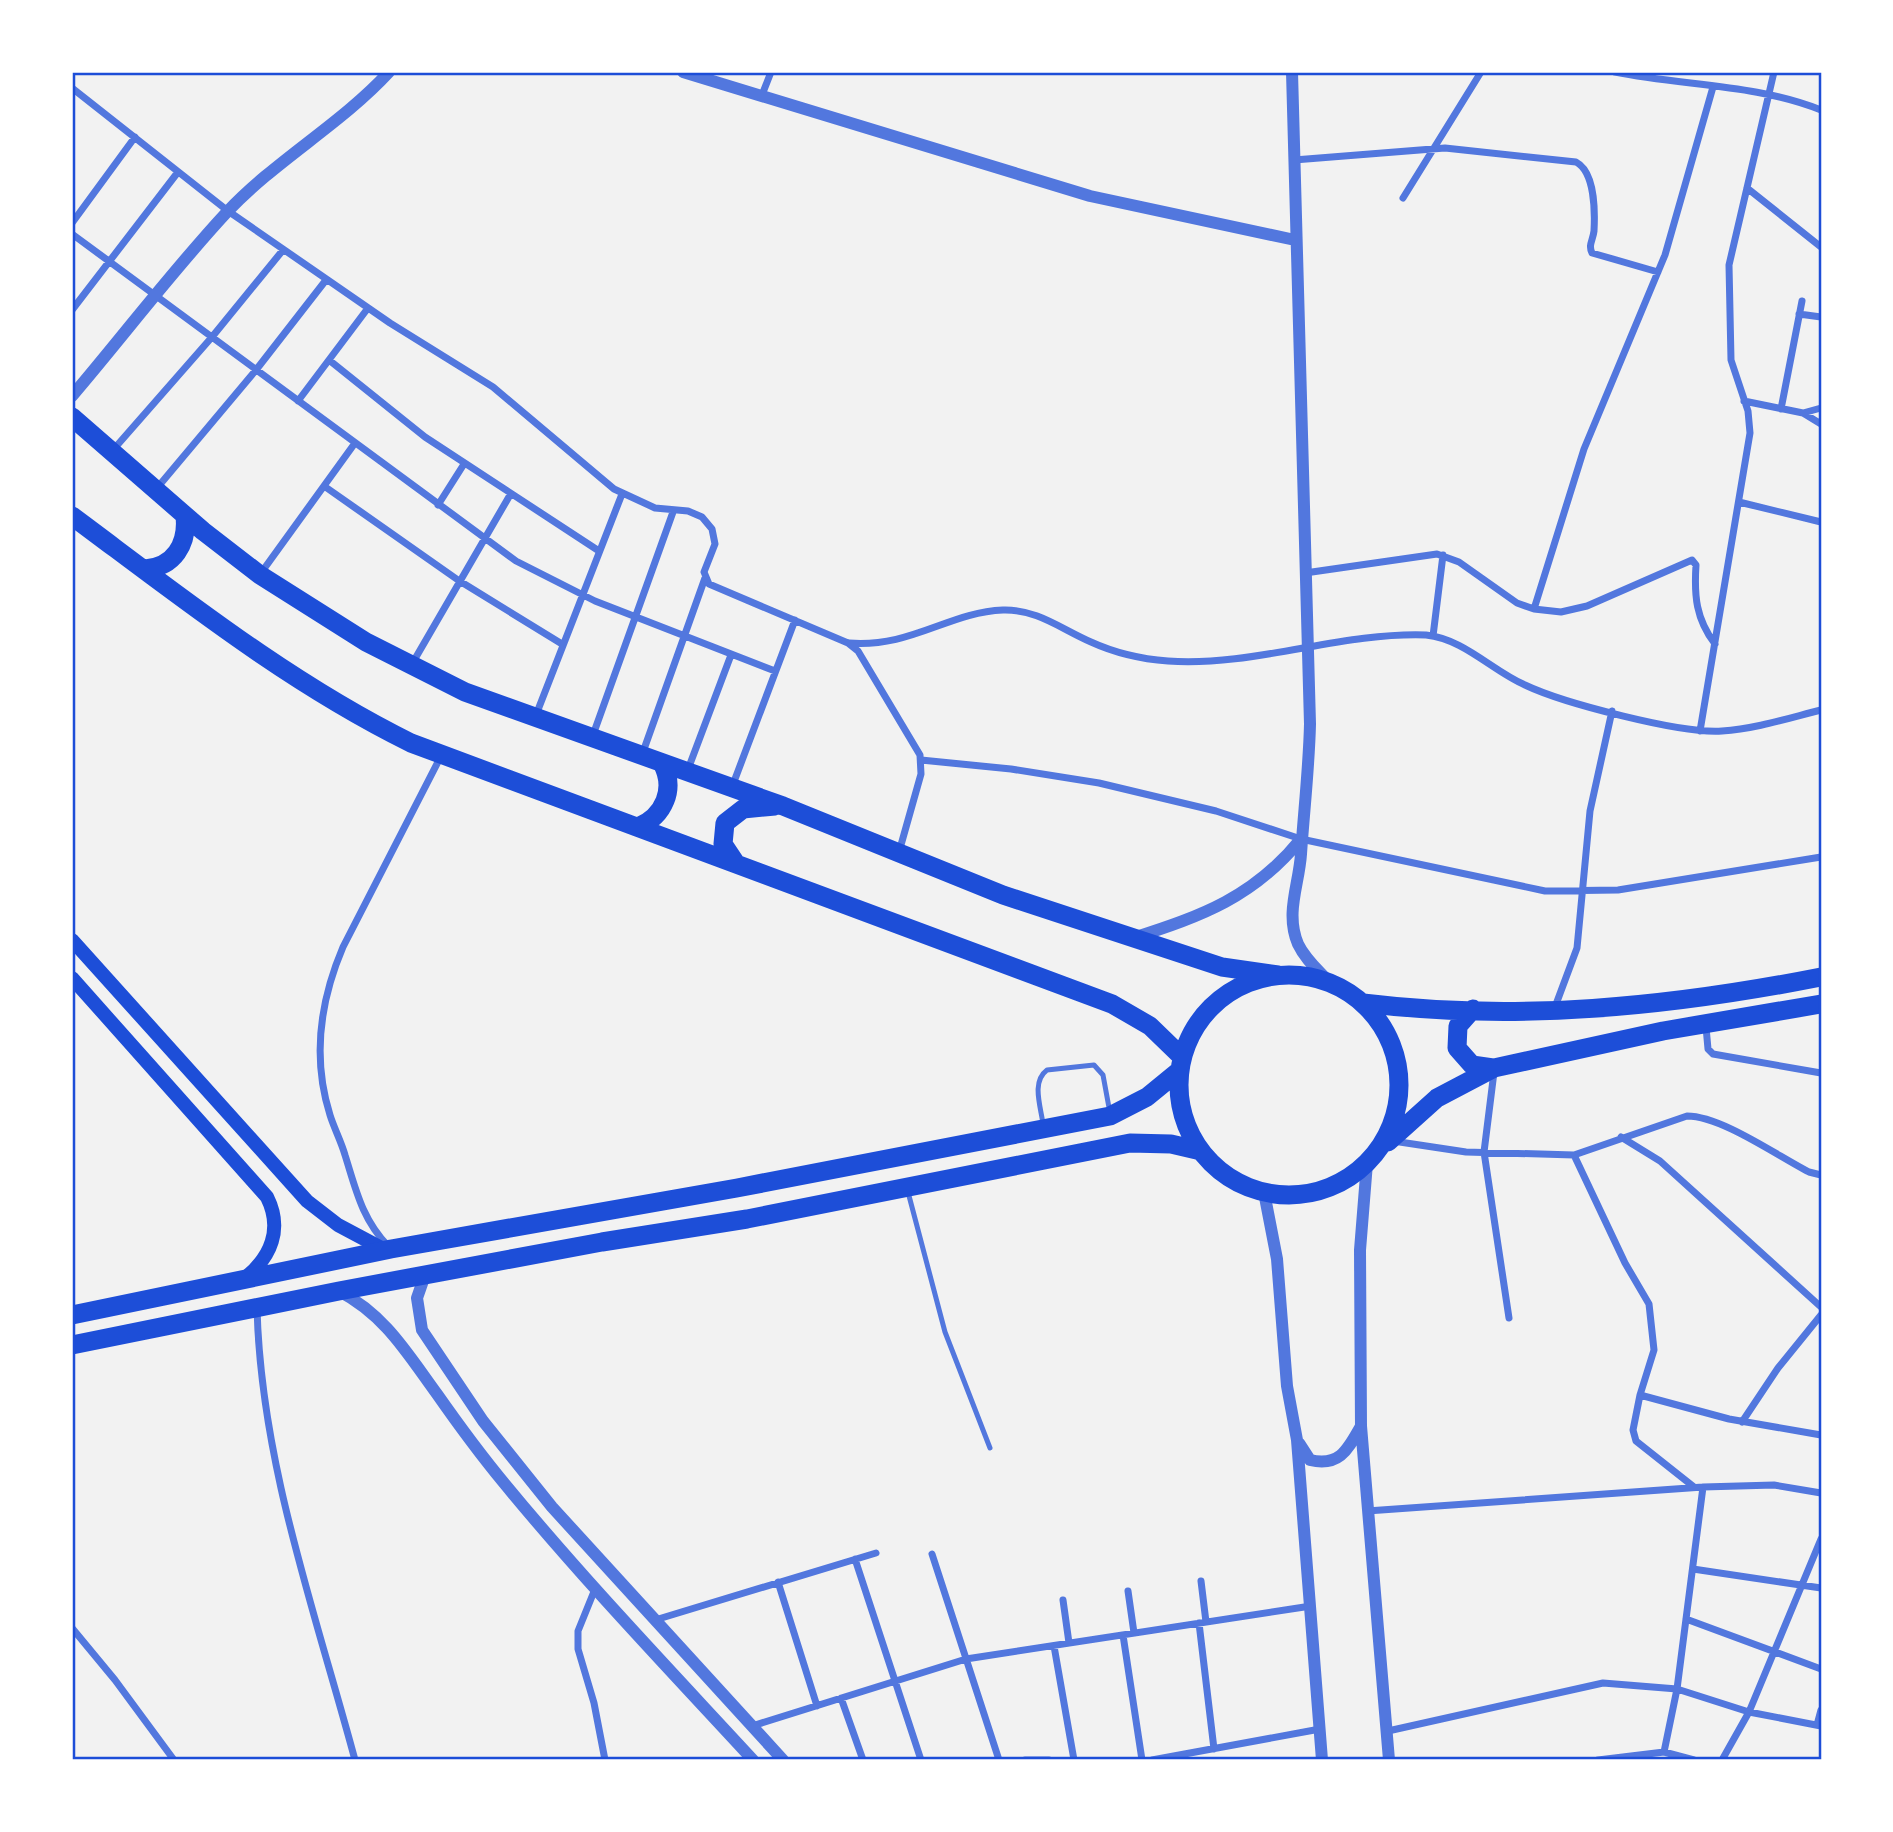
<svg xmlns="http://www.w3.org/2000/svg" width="1893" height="1832" font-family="Karla,sans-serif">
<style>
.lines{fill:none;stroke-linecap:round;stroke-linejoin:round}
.service{stroke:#5277de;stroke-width:5}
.minor{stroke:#5277de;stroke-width:7}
.tertiary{stroke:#5277de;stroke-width:12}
.secondary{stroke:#1d4ed8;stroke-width:14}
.trunk{stroke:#1d4ed8;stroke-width:19}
.neatline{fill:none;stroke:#1d4ed8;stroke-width:2.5}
</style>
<rect width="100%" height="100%" fill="#f2f2f2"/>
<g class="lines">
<path class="service" d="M 1043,1124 C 1041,1107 1031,1082 1047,1070 L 1094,1065 L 1103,1075 L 1110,1113
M 908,1192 L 945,1332 L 990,1448"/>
<path class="minor" d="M 1615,72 C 1684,86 1756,84 1821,110
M 72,88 L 228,211 L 390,323 L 493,387 L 614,489 L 655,508 L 688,511 L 702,517 L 712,529 L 715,544 L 704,572 L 709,584 L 848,643 L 858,651 L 920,755 L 921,774 L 899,852
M 762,95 L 771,72
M 1294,160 L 1445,148 L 1576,162 C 1595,172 1595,212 1594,231 C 1593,240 1588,245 1592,253 L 1658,272
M 1747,188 L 1821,247
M 1403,198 L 1481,72
M 72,223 L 135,137
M 72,234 L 516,561 L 595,601 L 775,671
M 72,310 L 178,172
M 1799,314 L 1821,317
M 329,360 L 425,437 L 599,551
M 298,401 L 368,308
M 1744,401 L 1803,413 L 1821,424
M 1781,409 L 1802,301
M 1803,413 L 1821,408
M 113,450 L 212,337 L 283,250
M 324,486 L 458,580 L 562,644
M 157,488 L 256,370 L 326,280
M 1739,502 L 1821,522
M 438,505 L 464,464
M 261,573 L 355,443
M 1305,573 L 1437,554 L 1459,562 L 1517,603 L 1534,609 L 1561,612 L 1587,606 L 1692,560 L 1696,565 C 1694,596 1696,619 1715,644
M 1534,609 L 1584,449 L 1665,255 L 1713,87
M 1433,636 L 1443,555
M 849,643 C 911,648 949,612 1003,610 C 1037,609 1061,629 1091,642 C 1115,653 1141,659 1168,661 C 1254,667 1340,632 1426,635 C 1464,639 1491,670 1525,685 C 1563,703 1681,734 1722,731 C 1755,729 1789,718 1821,710
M 412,664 L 510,495
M 536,715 L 622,494
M 1700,731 L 1750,433 L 1748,411 L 1731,360 L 1729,265 L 1774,72
M 593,735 L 673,512
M 643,752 L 705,578
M 921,760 L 1011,769 L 1099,783 L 1216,811 L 1301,839 L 1545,891 L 1618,890 L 1821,857
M 687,772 L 731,655
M 732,787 L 795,620
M 1555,1007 L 1577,948 L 1590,811 L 1612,711
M 1706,1027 L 1708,1049 L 1713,1054 L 1821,1073
M 1494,1072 L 1484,1152 L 1509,1318
M 1621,1137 L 1660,1161 L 1821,1307
M 1393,1141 L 1466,1152 L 1574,1155 L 1687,1116 C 1721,1116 1776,1155 1809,1172 L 1821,1175
M 1574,1155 L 1625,1263 L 1649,1304 L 1654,1350 L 1640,1395
M 388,1246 C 362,1219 356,1190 345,1155 C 341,1141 334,1128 330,1115 C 312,1058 320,1001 343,947 L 441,756
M 257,1308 C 261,1463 315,1611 355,1760
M 1742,1422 L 1778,1368 L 1821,1315
M 1694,1487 L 1636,1441 L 1633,1430 L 1640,1395 L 1729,1419 L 1821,1435
M 1367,1511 L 1703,1487 L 1774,1485 L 1821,1493
M 932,1554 L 999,1760
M 855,1559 L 921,1760
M 1693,1569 L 1821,1588
M 1201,1581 L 1206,1622
M 778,1582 L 817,1706
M 595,1589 L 578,1631 L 578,1649 L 594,1703 L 605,1760
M 1128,1591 L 1134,1633
M 1063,1600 L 1069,1643
M 1686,1619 L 1821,1669
M 655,1620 L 876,1553
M 1199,1623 L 1214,1749
M 72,1628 L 115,1680 L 174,1760
M 1123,1635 L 1142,1760
M 1054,1646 L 1074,1760
M 841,1698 L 863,1760
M 1817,1725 L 1821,1710
M 752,1726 L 966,1659 L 1311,1606
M 1388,1731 L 1603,1683 L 1677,1689 L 1749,1712 L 1821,1726
M 1664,1752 L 1677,1689 L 1703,1487
M 1025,1760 L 1049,1760
M 1152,1760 L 1320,1729
M 1598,1760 L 1664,1752 L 1694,1760
M 1722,1760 L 1749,1712 L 1821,1539"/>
<path class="tertiary" d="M 683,72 L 1090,196 L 1295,240
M 1292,72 L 1310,724 C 1309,767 1304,810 1301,854 C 1299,885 1285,913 1298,944 C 1305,959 1318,970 1329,982
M 72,396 C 124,335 173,270 227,212 C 276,160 341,124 389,72
M 1133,938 C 1202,916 1254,897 1301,839
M 1367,1163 L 1360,1250 L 1361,1426 L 1389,1760
M 1264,1192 L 1277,1259 L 1287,1386 L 1297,1440 L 1322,1760
M 425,1275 L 417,1298 L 422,1330 L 483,1421 L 552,1507 L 783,1760
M 339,1291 C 385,1315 407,1353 437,1394 C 458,1424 480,1454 504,1483 C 583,1579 669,1669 753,1760
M 1299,1443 L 1310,1460 C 1340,1467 1348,1449 1361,1426"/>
<path class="secondary" d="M 72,940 L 307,1201 L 338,1225 L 385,1250
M 72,978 L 267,1197 C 283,1229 271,1257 245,1278"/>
<path class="trunk" d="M 72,417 L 203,531 L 260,575 L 366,642 L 465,692 L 783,806 L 1003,895 L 1222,967 L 1278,975
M 72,516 C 181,597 289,683 411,743 L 1112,1004 L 1150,1026 L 1182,1057
M 145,569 C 174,567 188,544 185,516
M 638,827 C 664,816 676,789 662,763
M 735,862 L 723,844 L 725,823 L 743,809 L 775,806
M1179 1085a110 110 0 1 1 220 0a110 110 0 1 1-220 0Z
M 1363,1003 C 1517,1022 1669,1007 1821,977
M 1473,1009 L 1458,1026 L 1457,1048 L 1472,1065 L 1493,1068
M 1388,1142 L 1437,1098 L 1494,1068 L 1663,1031 L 1821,1004
M 72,1315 L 391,1249 L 737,1188 L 1110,1116 L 1147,1097 L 1180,1070
M 72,1345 L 339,1291 L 602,1242 L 747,1219 L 1130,1143 L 1171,1144 L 1201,1151"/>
</g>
<rect width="1893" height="1832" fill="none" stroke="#ffffff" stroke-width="147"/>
<rect x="74" y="74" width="1746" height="1684" class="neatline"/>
</svg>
